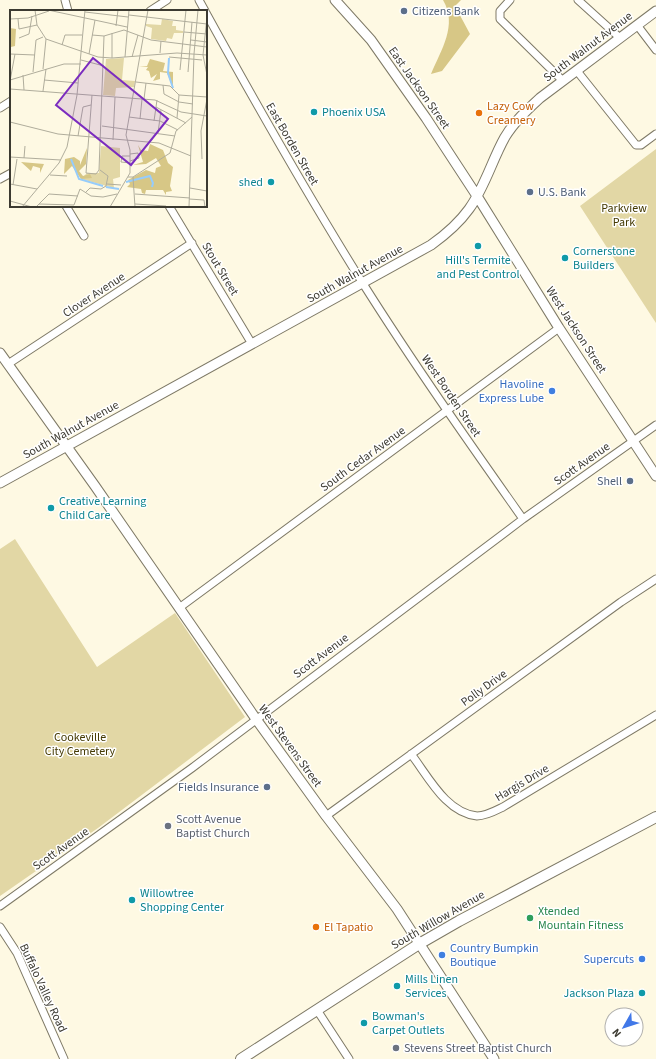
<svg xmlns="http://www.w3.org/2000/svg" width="656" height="1059" font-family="'Source Sans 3',sans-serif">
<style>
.green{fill:#e2d7a5}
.forest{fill:#d7c786}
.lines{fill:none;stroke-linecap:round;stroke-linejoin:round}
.minor-casing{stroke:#7e7966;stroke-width:9}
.tertiary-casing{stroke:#7e7966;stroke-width:11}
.secondary-casing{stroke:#7e7966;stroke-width:12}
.minor{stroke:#fff;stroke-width:7}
.tertiary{stroke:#fff;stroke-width:9}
.secondary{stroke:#fff;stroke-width:10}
.service-dot{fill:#5c6f8a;stroke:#fff;stroke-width:1.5}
.culture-dot{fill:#0f9aa8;stroke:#fff;stroke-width:1.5}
.food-dot{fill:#e8710a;stroke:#fff;stroke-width:1.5}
.shop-dot{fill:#3f7fe0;stroke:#fff;stroke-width:1.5}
.worship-dot{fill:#6b7280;stroke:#fff;stroke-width:1.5}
.leisure-dot{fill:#2e9e5b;stroke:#fff;stroke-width:1.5}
.labels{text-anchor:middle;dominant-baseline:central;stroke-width:3;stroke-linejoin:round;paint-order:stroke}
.service-label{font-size:12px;fill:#4e5e75;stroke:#fff;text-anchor:start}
.street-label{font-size:12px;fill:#3c3a31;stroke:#fff}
.food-label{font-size:12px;fill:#c56008;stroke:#fff;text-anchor:start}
.culture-label{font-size:12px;fill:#0d838f;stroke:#fff;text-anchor:start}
.park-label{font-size:12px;fill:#443902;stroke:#fff}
.shop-label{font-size:12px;fill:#366cbe;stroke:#fff;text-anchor:end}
.worship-label{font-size:12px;fill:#5b616d;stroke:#fff;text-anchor:start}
.leisure-label{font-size:12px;fill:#27864d;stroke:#fff;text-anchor:start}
.inset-river{fill:none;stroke:#96ccfb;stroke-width:2}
.inset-road{fill:none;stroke:#b0ad9c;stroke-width:1}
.view{fill:#7b2cbf;fill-opacity:0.15;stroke:#7b2cbf;stroke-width:2}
.inset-edge{fill:none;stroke:#3c3a31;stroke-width:2}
</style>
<rect width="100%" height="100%" fill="#fef9e3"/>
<path class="green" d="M 656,149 L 656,323 L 580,206 Z
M 15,539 L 97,667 L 175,613 L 245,717 L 98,828 L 0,896 L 0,549 Z"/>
<path class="forest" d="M 443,0 L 461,0 L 455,6 L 470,34 L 442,71 L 431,74 C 441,50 458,25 443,0 Z"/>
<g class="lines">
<defs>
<path id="minor" d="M 65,0 L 68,11
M 199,0 L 205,11
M 510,0 L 500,11 L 500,19 L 563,81
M 578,0 L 620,38
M 150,11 L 167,0
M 206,13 C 256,104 307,194 362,282 C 413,363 468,441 523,519
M 637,25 L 656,50
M 577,71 L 636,145 L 641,145 L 656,134
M 0,108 L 11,101
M 0,179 L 11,173
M 66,206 L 84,236
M 169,206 L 252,344
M 8,364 L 192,243
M 179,608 L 559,328
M 411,754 C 428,776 446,813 477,816 C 486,816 495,811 503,807 L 656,715
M 326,816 L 621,602 L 656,579
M 0,906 L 192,768 L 523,519 L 656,425
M 0,927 L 17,953 L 64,1059
M 317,1010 L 349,1059"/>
<path id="tertiary" d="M 335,0 L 371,40 L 426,118 L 477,196 L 559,328 L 656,476
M 0,353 L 95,486 L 256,719 L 326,816 L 397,909 L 494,1059
M 0,483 L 431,245 C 445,235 459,223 469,209 C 485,187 492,160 505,137 C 514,122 527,110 540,98 L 656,11"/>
<path id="secondary" d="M 241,1059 L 419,944 L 459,921 L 656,817"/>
</defs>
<use href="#minor" class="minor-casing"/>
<use href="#tertiary" class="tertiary-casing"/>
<use href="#secondary" class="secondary-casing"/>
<use href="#minor" class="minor"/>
<use href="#tertiary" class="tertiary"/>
<use href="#secondary" class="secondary"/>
</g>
<g class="service-dot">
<circle cx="404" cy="11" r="4"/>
<circle cx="530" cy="192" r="4"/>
<circle cx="630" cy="481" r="4"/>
<circle cx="267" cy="787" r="4"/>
</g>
<g class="culture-dot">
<circle cx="314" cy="112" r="4"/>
<circle cx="271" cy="182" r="4"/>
<circle cx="478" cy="246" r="4"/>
<circle cx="565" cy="258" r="4"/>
<circle cx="51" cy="508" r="4"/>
<circle cx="132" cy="900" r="4"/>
<circle cx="397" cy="986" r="4"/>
<circle cx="642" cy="993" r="4"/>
<circle cx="364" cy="1023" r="4"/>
</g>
<g class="food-dot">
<circle cx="479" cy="113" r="4"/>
<circle cx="316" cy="927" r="4"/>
</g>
<g class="shop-dot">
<circle cx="552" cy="391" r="4"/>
<circle cx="442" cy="955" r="4"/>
<circle cx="642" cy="959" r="4"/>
</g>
<g class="worship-dot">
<circle cx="168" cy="826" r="4"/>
<circle cx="396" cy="1048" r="4"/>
</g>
<circle class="leisure-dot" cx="530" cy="918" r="4"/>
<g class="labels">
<g class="service-label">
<text x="412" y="11">Citizens Bank</text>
<text x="538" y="192">U.S. Bank</text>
<text x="622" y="481" text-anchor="end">Shell</text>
<text x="259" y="787" text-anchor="end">Fields Insurance</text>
</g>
<g class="street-label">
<text transform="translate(588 47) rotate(-37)">South Walnut Avenue</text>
<text transform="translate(419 88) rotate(55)">East Jackson Street</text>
<text transform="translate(292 144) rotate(60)">East Borden Street</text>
<text transform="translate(220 269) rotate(59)">Stout Street</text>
<text transform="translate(355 274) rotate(-29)">South Walnut Avenue</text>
<text transform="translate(94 295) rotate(-33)">Clover Avenue</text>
<text transform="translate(576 330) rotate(57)">West Jackson Street</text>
<text transform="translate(451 396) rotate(56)">West Borden Street</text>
<text transform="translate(71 430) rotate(-29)">South Walnut Avenue</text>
<text transform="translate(363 459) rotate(-36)">South Cedar Avenue</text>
<text transform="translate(582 464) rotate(-35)">Scott Avenue</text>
<text transform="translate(321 656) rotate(-37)">Scott Avenue</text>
<text transform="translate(484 688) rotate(-36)">Polly Drive</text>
<text transform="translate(290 746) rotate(54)">West Stevens Street</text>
<text transform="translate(522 783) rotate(-31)">Hargis Drive</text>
<text transform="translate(61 849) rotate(-35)">Scott Avenue</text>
<text transform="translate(438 920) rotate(-30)">South Willow Avenue</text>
<text transform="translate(43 988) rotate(65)">Buffalo Valley Road</text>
</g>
<g class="food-label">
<text x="487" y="106">Lazy Cow<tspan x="487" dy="14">Creamery</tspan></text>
<text x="324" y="927">El Tapatio</text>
</g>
<g class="culture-label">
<text x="322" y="112">Phoenix USA</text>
<text x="263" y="182" text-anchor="end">shed</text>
<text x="573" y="251">Cornerstone<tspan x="573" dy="14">Builders</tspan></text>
<text x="478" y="260" text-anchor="middle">Hill's Termite<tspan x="478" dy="14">and Pest Control</tspan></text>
<text x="59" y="501">Creative Learning<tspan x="59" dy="14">Child Care</tspan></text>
<text x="140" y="893">Willowtree<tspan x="140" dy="14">Shopping Center</tspan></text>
<text x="405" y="979">Mills Linen<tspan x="405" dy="14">Services</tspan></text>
<text x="634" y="993" text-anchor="end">Jackson Plaza</text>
<text x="372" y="1016">Bowman's<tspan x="372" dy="14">Carpet Outlets</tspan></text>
</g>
<g class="park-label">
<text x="624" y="208">Parkview<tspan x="624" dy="14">Park</tspan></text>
<text x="80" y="737">Cookeville<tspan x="80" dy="14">City Cemetery</tspan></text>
</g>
<g class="shop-label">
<text x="544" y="384">Havoline<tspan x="544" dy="14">Express Lube</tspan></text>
<text x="450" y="948" text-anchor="start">Country Bumpkin<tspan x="450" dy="14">Boutique</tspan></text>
<text x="634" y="959">Supercuts</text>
</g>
<g class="worship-label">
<text x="176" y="819">Scott Avenue<tspan x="176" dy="14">Baptist Church</tspan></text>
<text x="404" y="1048">Stevens Street Baptist Church</text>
</g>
<g class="leisure-label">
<text x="538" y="911">Xtended<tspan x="538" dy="14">Mountain Fitness</tspan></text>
</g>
</g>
<g transform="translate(10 10)">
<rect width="197" height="197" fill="#fef9e3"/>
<path d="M 152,9 L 163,11 L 162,16 L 166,16 L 166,20 L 173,21 L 173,23 L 164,23 L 162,29 L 157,28 L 156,31 L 141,29 L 142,18 L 136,16 L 136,14 L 151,15 ZM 114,48 L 112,70 L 125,71 L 124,77 L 106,78 L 105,86 L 93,85 L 96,49 ZM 91,136 L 110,138 L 110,167 L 103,169 L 104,178 L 71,169 L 77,163 L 89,163 Z" fill="#e2d7a5"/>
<path d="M 1,12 L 0,18 L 6,19 L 5,36 L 1,37 L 0,14 ZM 140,49 L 155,53 L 153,61 L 163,62 L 163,78 L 157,63 L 150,62 L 150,69 L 143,71 L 147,64 L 141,68 L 139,61 L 136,60 L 138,57 L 129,56 L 137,56 ZM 140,134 L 153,140 L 158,153 L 163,157 L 160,176 L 162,181 L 156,182 L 156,185 L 153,180 L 136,180 L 135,184 L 132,183 L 131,179 L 117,177 L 120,174 L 118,170 L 136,160 L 145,163 L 146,158 L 151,156 L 146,148 L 136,154 L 123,155 L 133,152 L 128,135 L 131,140 L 138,141 ZM 77,138 L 76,154 L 69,161 L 73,166 L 80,164 L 82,168 L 71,169 L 62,156 L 54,164 L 55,149 L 64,147 L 70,151 L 70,155 ZM 11,152 L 34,154 L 30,163 L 30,158 L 23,156 L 21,161 Z" fill="#d7c786"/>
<path class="inset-river" d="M 159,48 L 158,63 L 163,78M 61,149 L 69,169 L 93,176M 116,172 L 140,166 L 143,173 L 142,177M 96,177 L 109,179"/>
<path class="inset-road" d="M 25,0 L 27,15 L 36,29 L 88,47 L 102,48 L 167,43 L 197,45M 38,0 L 117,17M 75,2 L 118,7M 119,5 L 197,14M 0,9 L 18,8 L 39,1M 8,9 L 9,19 L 27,15M 106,16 L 108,0M 174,22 L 197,24M 82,25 L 94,26 L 114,20 L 141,30 L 197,37M 9,28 L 19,24 L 22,6M 181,30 L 197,32M 52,35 L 55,25 L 72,25M 150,43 L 151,31M 0,44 L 25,45M 79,44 L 85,10M 184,44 L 188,0M 193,45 L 197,65M 193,45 L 197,7M 115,47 L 119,0M 122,47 L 128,25M 159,47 L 192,50M 102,48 L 102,23M 71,50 L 94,56M 33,59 L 36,29M 170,60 L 176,0M 23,62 L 26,30 L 33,27M 178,62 L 182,12M 13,65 L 14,80M 0,70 L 54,54 L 71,54M 34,70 L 68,73M 0,71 L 5,44M 126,72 L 160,76 L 169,85 L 197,87M 153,75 L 154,84 L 169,92 L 183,94M 0,79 L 145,90 L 171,102 L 197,106M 33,81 L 36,59M 82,85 L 76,163 L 86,164 L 89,160M 134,89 L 136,73M 146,97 L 176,113M 119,107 L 150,111 L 168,120M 167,108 L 169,85M 130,109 L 132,89M 144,111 L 147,90M 0,112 L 48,124 L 149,133 L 181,146M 92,116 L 165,126M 148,123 L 151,100M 68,126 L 73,97 L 81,95M 103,130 L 105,87M 0,147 L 51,150M 14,148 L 15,136M 192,149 L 191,121 L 197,89M 120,151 L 129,148 L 128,143 L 120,144M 120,153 L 111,152 L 112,146 L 120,146M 89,160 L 94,26M 40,165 L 57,166M 118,167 L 123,167 L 160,143 L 166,121 L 182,107M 123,167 L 125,197M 0,174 L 27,179M 97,174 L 111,175M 3,175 L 7,149M 180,178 L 197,181M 76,182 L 80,178 L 91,179 L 96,176 L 98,166 L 90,160M 125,184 L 180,188M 179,189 L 194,190 L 195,197M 0,191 L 22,197M 29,194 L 64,195 L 70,179 L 81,186 L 93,187 L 107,184M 125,194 L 156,196M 12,197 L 49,153 L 57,137 L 67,85 L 75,0M 26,197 L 39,184 L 68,186M 100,197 L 120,163 L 120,140 L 116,125 L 138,0M 179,197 L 184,44"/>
<path class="view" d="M 83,48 L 158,109 L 121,155 L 46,95 Z"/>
<rect width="197" height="197" class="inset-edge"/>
</g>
<g transform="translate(624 1027) rotate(231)"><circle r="19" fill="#ffffff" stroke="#b1b0ad"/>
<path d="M0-3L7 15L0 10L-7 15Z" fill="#4178e8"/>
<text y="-6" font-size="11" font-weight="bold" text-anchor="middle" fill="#3c3a31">N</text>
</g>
</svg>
